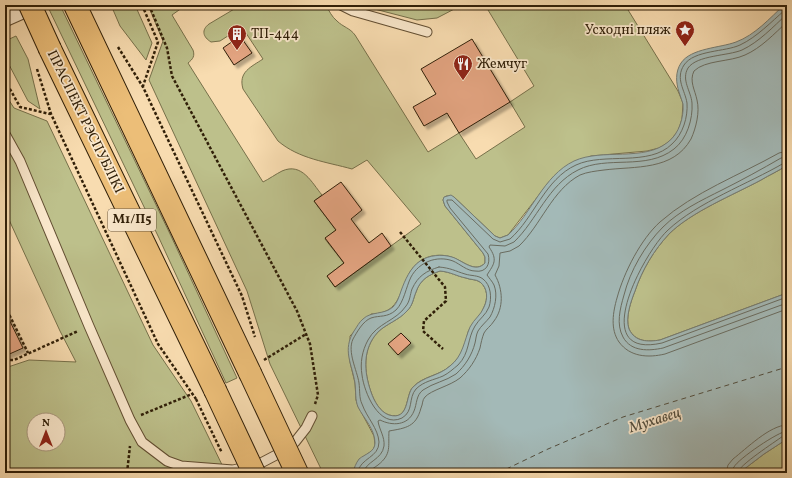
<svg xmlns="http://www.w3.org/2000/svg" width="792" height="478" font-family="Vollkorn,serif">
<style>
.green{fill:#bdc08b;stroke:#76704a;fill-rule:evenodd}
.water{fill:#a3b9b7;stroke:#757b71;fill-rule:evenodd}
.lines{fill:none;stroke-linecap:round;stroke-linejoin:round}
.shore{stroke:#6a6c60;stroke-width:1}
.ferry{stroke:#524d3d;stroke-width:1;stroke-dasharray:5 4;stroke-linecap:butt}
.building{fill:#e3a481;stroke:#301f08;filter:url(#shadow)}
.lane-casing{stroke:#624e32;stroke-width:11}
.street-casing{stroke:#624e32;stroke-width:20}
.highway-casing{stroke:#301f08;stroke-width:24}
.path{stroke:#301f08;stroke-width:2.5;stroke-dasharray:3 2;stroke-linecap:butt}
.lane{stroke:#fae8cc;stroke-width:9}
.street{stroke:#fae8cc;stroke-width:18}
.highway{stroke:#ecbe78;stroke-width:22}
.highway-bridge-casing{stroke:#301f08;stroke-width:24;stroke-linecap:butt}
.path-bridge{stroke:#301f08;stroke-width:2.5;stroke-dasharray:3 2;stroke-linecap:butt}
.highway-bridge{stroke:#ecbe78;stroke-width:22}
.labels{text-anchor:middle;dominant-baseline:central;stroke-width:3.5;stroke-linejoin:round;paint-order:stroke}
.shield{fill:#fae8cc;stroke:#6d5b43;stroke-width:1}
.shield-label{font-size:13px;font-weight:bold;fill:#301f08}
.poi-label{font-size:14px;fill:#301f08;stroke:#fae8cc;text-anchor:start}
.street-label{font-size:14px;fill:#301f08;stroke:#fae8cc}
.water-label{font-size:15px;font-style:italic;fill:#524d3d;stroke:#fae8cc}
</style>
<defs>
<filter id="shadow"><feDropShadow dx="3.5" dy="3.5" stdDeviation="1" flood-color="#0004"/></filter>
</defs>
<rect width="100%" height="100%" fill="#f8dcb0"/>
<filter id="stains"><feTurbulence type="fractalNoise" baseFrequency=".005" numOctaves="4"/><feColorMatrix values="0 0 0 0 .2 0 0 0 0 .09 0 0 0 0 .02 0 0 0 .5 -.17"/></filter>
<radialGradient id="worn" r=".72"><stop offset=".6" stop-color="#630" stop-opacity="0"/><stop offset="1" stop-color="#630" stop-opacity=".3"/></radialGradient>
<path class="green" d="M 47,5 L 60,5 L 171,236 L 237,378 L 226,383 L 159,238 Z
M 111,5 L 135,5 L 152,43 L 146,60 L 120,26 Z
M 148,5 L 186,5 L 172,15 L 193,50 C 195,56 193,59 188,63 L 263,182 C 269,179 276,174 282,171 C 302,162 312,183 322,195 L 314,201 L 336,230 L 325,239 L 344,263 L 327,276 L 335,287 L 421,224 L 367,160 L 352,169 C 327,162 299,159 278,141 L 243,89 C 238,72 251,67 263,59 L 242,27 L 220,41 L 211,42 C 203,37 201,30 209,24 L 241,5 L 326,5 C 329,11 332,17 337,21 C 343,27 350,28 355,35 L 428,152 L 459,133 L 476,159 L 525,127 L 510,102 L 534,86 L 485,5 L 625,5 L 678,91 L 683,103 L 682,119 L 678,131 L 669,142 L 659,148 L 647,151 L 591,156 L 561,170 L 549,182 L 508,235 L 500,238 L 495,236 L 454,197 C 449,196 445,194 443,200 L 445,206 L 483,253 L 485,257 L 485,263 C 476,273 464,262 454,258 C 445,254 431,254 422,260 C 396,275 409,314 371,314 L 350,336 L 350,362 L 355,383 L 356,400 L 358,406 L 374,436 L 375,445 L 373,450 L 363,457 L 355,467 L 353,473 L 323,473 L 270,364 L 247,291 L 149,80 L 163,41 Z
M 359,5 L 462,5 L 437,18 L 417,20 Z
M 16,36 L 28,59 L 40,109 L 28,101 L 5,57 L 5,41 Z
M 5,94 L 14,108 L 47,121 L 153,345 L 191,401 L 226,473 L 5,473 L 5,368 L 29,360 L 76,362 L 60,331 L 5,211 ZM 34,420 L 58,420 L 58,444 L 34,444 Z
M 787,165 L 787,293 L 660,340 C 648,342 635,342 629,329 C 625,318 631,301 635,291 C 642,270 654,250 669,234 C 691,212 733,195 761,180 C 769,175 779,171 787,165 Z
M 440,271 C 451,272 456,276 466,278 C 470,280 476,279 480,282 C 488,288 488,299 484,307 C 481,316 472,323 468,332 C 467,335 467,338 466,341 C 463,351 458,360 450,366 C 439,376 423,376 413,387 C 405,395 410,421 389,415 C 380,412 374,401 371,392 C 364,372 362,349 378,332 C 386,324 399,320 407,311 C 413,305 413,299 416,292 C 420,280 428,275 440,271 Z
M 787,439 L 787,473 L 739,473 L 764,454 Z"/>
<path class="water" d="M 784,5 L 787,5 L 787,165 C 779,171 769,175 761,180 C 733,195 691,212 669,234 C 654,250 642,270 635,291 C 631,301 625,318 629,329 C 635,342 648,342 660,340 L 787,293 L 787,439 L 764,454 L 739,473 L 353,473 C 354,468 356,463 359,459 C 365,454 375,452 375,443 C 375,429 364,419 358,407 C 355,400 356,391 355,383 C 352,364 342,350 354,331 C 357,327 359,322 363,319 C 371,311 384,315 393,307 C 397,303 399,297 401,291 C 405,280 410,268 420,261 C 429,255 442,254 452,257 C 462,260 475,274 485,263 L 485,257 L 483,253 L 445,206 L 443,200 L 444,197 L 451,195 L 454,197 L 495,236 L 500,238 L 508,235 C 532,213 543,176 574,161 C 602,148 644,162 668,142 C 679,134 684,117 683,104 C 682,100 680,96 679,92 C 676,83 675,72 681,63 C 691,48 720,48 736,42 C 755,35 770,18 784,5 ZM 440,271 C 451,272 456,276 466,278 C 471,280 476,279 480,282 C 488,288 488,299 484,307 C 481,315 474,319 470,327 C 464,341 463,356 450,366 C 439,376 424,376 413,387 C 405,395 410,421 389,415 C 380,412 374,401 371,392 C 364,372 362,349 378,332 C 386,324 399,320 407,311 C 413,305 413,299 416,292 C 420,280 428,275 440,271 Z"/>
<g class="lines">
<path class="shore" d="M 787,151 L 779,153 C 740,175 694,192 660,222 C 641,239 624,272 617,298 C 613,312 610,329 619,342 C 630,357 648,358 665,354 L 787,309
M 787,157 L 781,158 C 762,169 742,180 722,190 C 702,200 679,211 663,227 C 645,245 630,271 624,295 C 620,309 616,324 623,337 C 631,352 649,351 663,348 L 787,303
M 787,162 L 784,163 C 748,184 698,202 668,230 C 644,252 586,360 662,343 L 787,297
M 439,267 C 451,268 455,271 465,274 C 471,276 478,275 483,279 C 491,285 492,298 489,307 C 486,315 479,319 475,326 C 467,339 470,353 458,365 C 453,369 449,373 443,376 C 434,380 424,381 416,389 C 408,398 414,411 402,418 C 379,429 364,392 362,375 C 360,363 362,351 368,340 C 377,323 396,321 406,306 C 410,301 410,295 412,289 C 418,276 426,271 439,267 Z
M 357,473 C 361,457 379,458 379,442 C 378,428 367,418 362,404 C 359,398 360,390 359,383 C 357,370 347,352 353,339 C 357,332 363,321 371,318 C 380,315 387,318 396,310 C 404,302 406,287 411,277 C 419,262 437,255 453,261 C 460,264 467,271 475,271 C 486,273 491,264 488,254 L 450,208 L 447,202 L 447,200 L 452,200 L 493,239 L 500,242 L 510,239 C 534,218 545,179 576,165 C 604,152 649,167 672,144 C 683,134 688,117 687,103 C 685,90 675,79 684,65 C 694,50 725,52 740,45 C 757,37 771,22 785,10 L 786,5
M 363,473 C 366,461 382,460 384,446 C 385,437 379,429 378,421 L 380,420 C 392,426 408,426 414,411 C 417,404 416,395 423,390 C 433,383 446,381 456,374 C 465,366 472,355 475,343 C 476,339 476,335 478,331 C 481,326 486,322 490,317 C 495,308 498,295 494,285 C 492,281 489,278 487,275 C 494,264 498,260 489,247 L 490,245 L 505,246 L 514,242 C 537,220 548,185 578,170 C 607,155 646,171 674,149 C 687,139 693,119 692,103 C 691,91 681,80 688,68 C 697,55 728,56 742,50 C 759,42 773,27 787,14
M 369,473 C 371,469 374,468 378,465 C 392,454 388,446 389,431 C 406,428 416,427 421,408 C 423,404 422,400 425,397 C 431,390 450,386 460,378 C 469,370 476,360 480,348 C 481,343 482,338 484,333 C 486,329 491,326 494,321 C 504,308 503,289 495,275 L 499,266 L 500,253 L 510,251 L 519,246 C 541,225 552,190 580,175 C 587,172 596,171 604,170 C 635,166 673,171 691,139 C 696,128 700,112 697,100 C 695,90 689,81 694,71 C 705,60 730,62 745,55 C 761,48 774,34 787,22
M 726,473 L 728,465 L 733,459 C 746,449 770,425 787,425
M 732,473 C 733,470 732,469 734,467 C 738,459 779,431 787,431
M 737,473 C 739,465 775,442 783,436 L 787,436"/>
<path class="ferry" d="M 498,473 L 548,449 L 623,417 L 787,367"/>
</g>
<path class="building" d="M 240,36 L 252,53 L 234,65 L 223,48 Z
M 472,39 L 510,102 L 459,133 L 447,113 L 424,126 L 413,107 L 436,94 L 421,69 Z
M 341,182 L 362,210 L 351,219 L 369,243 L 382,233 L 391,246 L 335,287 L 327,276 L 344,263 L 325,238 L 336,230 L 314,201 Z
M 5,311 L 23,348 L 5,356 Z
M 401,333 L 411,343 L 398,355 L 388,344 Z"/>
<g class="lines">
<defs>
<path id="lane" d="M 341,5 L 353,11 L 427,32
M 5,134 L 20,161 L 89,326 L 130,420 L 142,442 L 167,461 L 181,466 L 233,470 L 259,464 L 278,454 L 295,442 L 306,428 L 312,416"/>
<path id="street" d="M 5,17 L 32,5"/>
<path id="highway" d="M 75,5 L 250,373
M 50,49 L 215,390"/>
</defs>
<use href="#lane" class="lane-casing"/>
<use href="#street" class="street-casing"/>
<use href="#highway" class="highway-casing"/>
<path class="path" d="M 142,5 L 158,42 L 143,86
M 149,5 L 167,48 L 172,76 L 297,311 L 310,344 L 318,395 L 315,404
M 118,47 L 143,87 L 242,296 L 255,337
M 37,69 L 51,114 L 158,344 L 196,399
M 5,80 L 20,107 L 50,114
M 400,232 L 445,287 L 446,301 L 424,321 L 423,331 L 443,349
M 5,306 L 28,353
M 5,360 L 14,360 L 78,331
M 264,360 L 306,334
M 141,415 L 192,394
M 127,473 L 130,446"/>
<use href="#lane" class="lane"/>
<use href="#street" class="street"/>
<use href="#highway" class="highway"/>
<defs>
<path id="highway-bridge" d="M 30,5 L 50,49
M 250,373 L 297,473
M 215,390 L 254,473"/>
</defs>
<use href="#highway-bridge" class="highway-bridge-casing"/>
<path class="path-bridge" d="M 196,399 L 222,453"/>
<use href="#highway-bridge" class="highway-bridge"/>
</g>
<defs>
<symbol id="sight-pin" viewBox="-11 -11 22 30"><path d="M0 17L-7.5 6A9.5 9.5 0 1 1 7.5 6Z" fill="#8f2418" stroke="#fae8cc"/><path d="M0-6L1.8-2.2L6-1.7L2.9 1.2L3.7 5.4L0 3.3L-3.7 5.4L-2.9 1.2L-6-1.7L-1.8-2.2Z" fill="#fff"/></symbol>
<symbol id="building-pin" viewBox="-11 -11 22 30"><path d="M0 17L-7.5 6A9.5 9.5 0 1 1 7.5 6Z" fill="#8f2418" stroke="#fae8cc"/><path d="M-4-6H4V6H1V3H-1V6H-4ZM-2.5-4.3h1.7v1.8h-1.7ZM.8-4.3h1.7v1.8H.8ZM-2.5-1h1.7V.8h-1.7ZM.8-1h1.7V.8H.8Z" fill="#fff"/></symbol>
<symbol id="restaurant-pin" viewBox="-11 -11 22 30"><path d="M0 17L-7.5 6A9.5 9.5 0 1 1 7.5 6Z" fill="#8f2418" stroke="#fae8cc"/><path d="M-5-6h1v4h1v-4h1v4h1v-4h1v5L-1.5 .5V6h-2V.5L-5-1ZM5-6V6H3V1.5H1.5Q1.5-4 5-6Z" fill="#fff"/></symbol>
</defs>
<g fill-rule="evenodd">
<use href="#sight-pin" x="674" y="19" width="22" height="30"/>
<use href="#building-pin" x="226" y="23" width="22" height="30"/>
<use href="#restaurant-pin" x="452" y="53" width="22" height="30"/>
</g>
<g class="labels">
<rect class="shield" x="108" y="209" width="48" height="22" rx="3"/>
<g class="shield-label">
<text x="132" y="220">М1/П5</text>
</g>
<g class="poi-label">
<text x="671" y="30" text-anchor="end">Усходні пляж</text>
<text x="251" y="34">ТП-444</text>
<text x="477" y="64">Жемчуг</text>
</g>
<g class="street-label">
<text transform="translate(85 122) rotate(64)">ПРАСПЕКТ РЭСПУБЛІКІ</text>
</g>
<g class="water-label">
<text transform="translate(655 421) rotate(-18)">Мухавец</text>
</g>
</g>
<rect width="792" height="478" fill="none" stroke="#f8dcb0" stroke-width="20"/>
<rect x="6" y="6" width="780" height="466" fill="none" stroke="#301f08" stroke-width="2"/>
<rect x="10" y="10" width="772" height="458" fill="none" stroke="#301f08"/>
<g transform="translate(46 432)"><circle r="19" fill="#fae8cc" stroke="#a9987e"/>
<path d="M0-3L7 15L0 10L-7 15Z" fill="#8f2418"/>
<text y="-6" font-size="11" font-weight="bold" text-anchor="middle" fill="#301f08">N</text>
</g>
<rect width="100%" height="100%" filter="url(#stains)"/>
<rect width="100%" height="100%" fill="url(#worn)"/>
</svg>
